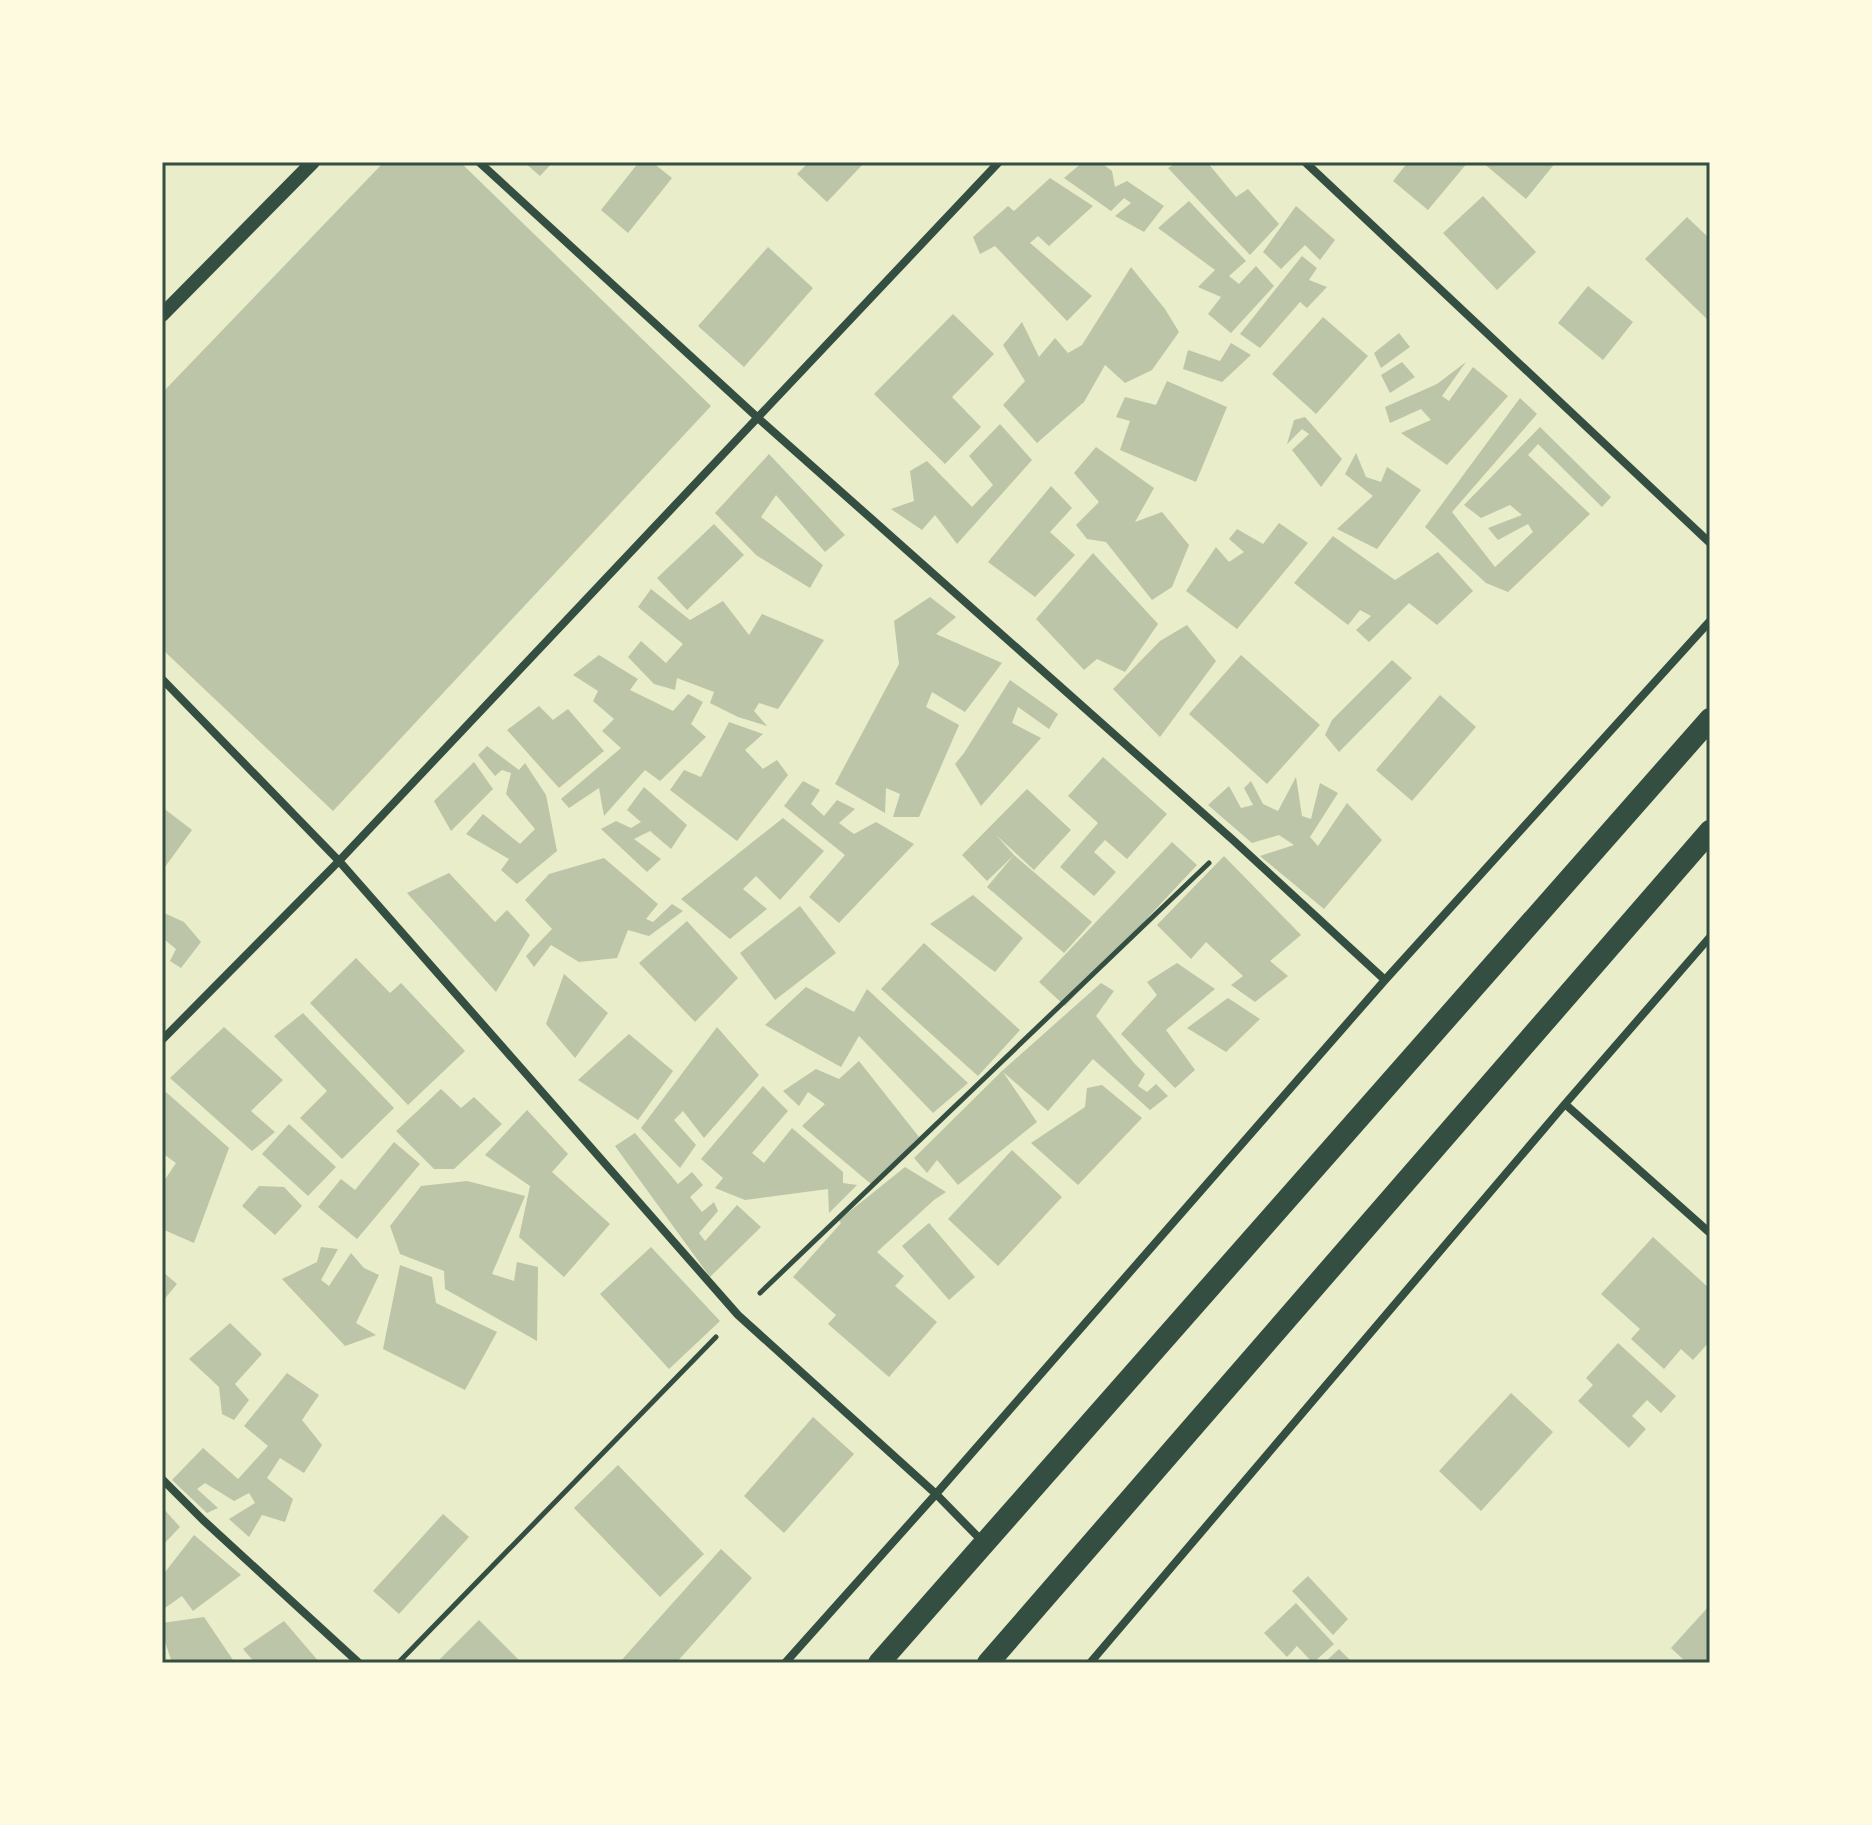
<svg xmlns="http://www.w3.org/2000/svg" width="1872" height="1825" font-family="'IBM Plex Serif',serif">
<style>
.building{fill:#bcc5a7}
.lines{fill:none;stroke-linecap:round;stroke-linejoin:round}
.path{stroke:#344e41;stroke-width:5}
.minor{stroke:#344e41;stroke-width:8}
.tertiary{stroke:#344e41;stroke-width:14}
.trunk{stroke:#344e41;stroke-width:22}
.neatline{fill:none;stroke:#344e41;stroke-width:3}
</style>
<rect width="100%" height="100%" fill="#e9edc9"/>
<path class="building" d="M 384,162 L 460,162 L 711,406 L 333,811 L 162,649 L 162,393 Z
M 524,162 L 553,162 L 540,176 Z
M 639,162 L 652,162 L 672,178 L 628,233 L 601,210 Z
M 809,162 L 865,162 L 827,202 L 797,174 Z
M 1083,162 L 1100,162 L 1112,171 L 1115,187 L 1127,181 L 1164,206 L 1144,232 L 1115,216 L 1131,203 L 1124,198 L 1111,211 L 1064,178 Z
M 1178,162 L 1207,162 L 1236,197 L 1248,189 L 1279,224 L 1250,255 L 1168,168 Z
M 1408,162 L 1468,162 L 1428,210 L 1393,181 Z
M 1482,162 L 1556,162 L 1526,199 Z
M 1050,178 L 1093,206 L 1049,246 L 1038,236 L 1030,243 L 1092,296 L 1067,321 L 995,246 L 980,254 L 973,237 L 1008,206 L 1014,211 Z
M 1483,196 L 1536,252 L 1497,290 L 1443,233 Z
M 1189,201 L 1246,261 L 1229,276 L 1239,284 L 1256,266 L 1274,286 L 1231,333 L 1208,314 L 1221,297 L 1198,287 L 1215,270 L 1158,228 Z
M 1296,206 L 1335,240 L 1320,260 L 1305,245 L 1281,269 L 1263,252 Z
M 1687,217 L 1710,239 L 1710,322 L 1645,259 Z
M 768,247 L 813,288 L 744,367 L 698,326 Z
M 1302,256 L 1317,268 L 1309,280 L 1327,287 L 1307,308 L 1300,302 L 1260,348 L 1240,334 Z
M 1131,267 L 1165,309 L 1179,332 L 1152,370 L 1125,383 L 1105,365 L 1084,402 L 1037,443 L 1003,405 L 1025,381 L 1003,345 L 1022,322 L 1039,357 L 1055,338 L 1068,353 L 1082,345 Z
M 1588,286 L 1633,322 L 1603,360 L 1558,323 Z
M 953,314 L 994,354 L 952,397 L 981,427 L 945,464 L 874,394 Z
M 1323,317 L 1368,356 L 1316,414 L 1272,374 Z
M 1399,333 L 1410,347 L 1381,368 L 1374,353 Z
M 1231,343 L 1251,355 L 1222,382 L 1183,369 L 1188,350 L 1220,361 Z
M 1402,362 L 1415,377 L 1390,393 L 1381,375 Z
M 1466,362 L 1442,396 L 1449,401 L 1473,367 L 1508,396 L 1447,465 L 1401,433 L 1431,420 L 1421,409 L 1390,423 L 1385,407 L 1437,384 Z
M 1167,381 L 1227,407 L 1196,482 L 1120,450 L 1130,421 L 1116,417 L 1125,397 L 1156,405 Z
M 1520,398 L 1537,414 L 1452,512 L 1495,567 L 1533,532 L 1528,524 L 1498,540 L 1488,528 L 1522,515 L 1510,505 L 1481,518 L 1464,505 L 1540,427 L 1611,497 L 1602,507 L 1538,444 L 1528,455 L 1590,514 L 1508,592 L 1486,583 L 1425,527 Z
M 1305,417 L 1342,459 L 1321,487 L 1292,450 L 1309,434 L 1302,429 L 1287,444 L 1294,420 Z
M 1000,424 L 1032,460 L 957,544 L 935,515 L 922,530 L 891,509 L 914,501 L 910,471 L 927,461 L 972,507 L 993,485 L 969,456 Z
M 1096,447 L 1154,488 L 1135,522 L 1162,512 L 1189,545 L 1172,587 L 1152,600 L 1106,542 L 1087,539 L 1076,525 L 1099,502 L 1074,473 Z
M 1356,453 L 1366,477 L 1381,482 L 1387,467 L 1421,490 L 1377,549 L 1337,529 L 1373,496 L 1345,474 Z
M 769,454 L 845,535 L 825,552 L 776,495 L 761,517 L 823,565 L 810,588 L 756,555 L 715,513 Z
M 1051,486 L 1072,508 L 1050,532 L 1075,555 L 1035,597 L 988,562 Z
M 1279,523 L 1308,543 L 1237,629 L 1186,591 L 1216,547 L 1229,562 L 1244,552 L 1229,539 L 1237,529 L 1263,544 Z
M 714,524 L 744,555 L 687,610 L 657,578 Z
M 1333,536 L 1395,580 L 1438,552 L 1473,591 L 1437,625 L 1409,603 L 1369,642 L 1356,630 L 1371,616 L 1360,610 L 1348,625 L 1294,583 Z
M 1093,553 L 1158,624 L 1125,672 L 1097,659 L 1084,670 L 1036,619 Z
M 651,589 L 690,620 L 723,601 L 749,635 L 762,614 L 824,640 L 778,709 L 759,703 L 754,711 L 767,726 L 738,717 L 710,703 L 714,692 L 677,678 L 675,690 L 654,684 L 628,657 L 641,641 L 666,663 L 683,644 L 638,607 Z
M 930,597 L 956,617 L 936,634 L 1002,663 L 965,712 L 932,692 L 926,707 L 959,725 L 919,817 L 893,817 L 900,794 L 886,788 L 885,813 L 835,784 L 899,664 L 894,621 Z
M 1187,625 L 1216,661 L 1160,737 L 1113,689 L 1160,641 Z
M 599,655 L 638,679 L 630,690 L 673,711 L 688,694 L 703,702 L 691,724 L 706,737 L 660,781 L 645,770 L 604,816 L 599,788 L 569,808 L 561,799 L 621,748 L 602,731 L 614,719 L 593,701 L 598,691 L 573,675 Z
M 1241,655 L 1320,725 L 1267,784 L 1189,714 Z
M 1392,660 L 1412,678 L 1339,752 L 1325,735 L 1332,720 Z
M 1010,680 L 1058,714 L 1049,729 L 1018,707 L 1012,723 L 1041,738 L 981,806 L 955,764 L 964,753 Z
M 1440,695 L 1476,727 L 1412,801 L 1376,770 Z
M 539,706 L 553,720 L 568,709 L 604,751 L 559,788 L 507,730 Z
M 729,722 L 763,734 L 745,750 L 763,769 L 777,760 L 788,775 L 737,841 L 670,790 L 684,770 L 701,777 Z
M 487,746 L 519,770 L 525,763 L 546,795 L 557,851 L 517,884 L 501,870 L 509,859 L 466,834 L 483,814 L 520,844 L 535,829 L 506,794 L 511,773 L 502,770 L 495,776 L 478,755 Z
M 1103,757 L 1167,814 L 1127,859 L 1105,840 L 1094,852 L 1116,872 L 1094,896 L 1060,867 L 1098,823 L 1068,796 Z
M 474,762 L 493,789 L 451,831 L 434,801 Z
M 1296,777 L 1302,816 L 1311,819 L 1320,783 L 1338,793 L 1310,837 L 1318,846 L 1347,803 L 1382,840 L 1324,909 L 1260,856 L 1294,845 L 1279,835 L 1252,843 L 1208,805 L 1229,786 L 1241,808 L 1253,805 L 1244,788 L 1251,781 L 1263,804 L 1278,811 Z
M 803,781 L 820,790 L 811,804 L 824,816 L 837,800 L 855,809 L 839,823 L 854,834 L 876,822 L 914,844 L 839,923 L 809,897 L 845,855 L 784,806 Z
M 644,787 L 687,825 L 671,849 L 650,831 L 634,839 L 661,859 L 647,872 L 601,829 L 616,821 L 631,828 L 641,822 L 627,810 Z
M 1027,789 L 1071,830 L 1034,870 L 996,835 L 1014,855 L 1092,922 L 1064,953 L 987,887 L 1014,855 L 987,881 L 962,855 Z
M 162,807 L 192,830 L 162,871 Z
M 783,818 L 824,851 L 780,900 L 756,876 L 743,889 L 767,909 L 730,939 L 681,899 Z
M 1172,842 L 1197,865 L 1065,1006 L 1039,982 Z
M 1224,856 L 1301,935 L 1270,961 L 1288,976 L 1255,1002 L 1231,985 L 1243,976 L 1206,942 L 1191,959 L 1157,925 Z
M 604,858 L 658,904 L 646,919 L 653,922 L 672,904 L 683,911 L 649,936 L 628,930 L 617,958 L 579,962 L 551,945 L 534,967 L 526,956 L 552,929 L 525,900 L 549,874 Z
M 449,873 L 495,922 L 507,910 L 530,935 L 496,992 L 407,893 Z
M 973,895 L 1023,938 L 995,972 L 930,924 Z
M 800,906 L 836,953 L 775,1000 L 740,953 Z
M 162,912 L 184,922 L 201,942 L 181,968 L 170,961 L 176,949 L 165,940 L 162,942 Z
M 687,921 L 738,978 L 695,1022 L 639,963 Z
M 924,943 L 1020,1030 L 978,1076 L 881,989 Z
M 356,958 L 390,993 L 401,983 L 465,1051 L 408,1105 L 310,1003 Z
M 1177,963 L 1215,989 L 1166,1030 L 1195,1070 L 1175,1088 L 1121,1034 L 1157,995 L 1147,982 Z
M 564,974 L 608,1013 L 575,1058 L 546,1024 Z
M 1101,983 L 1114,991 L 1096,1016 L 1134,1063 L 1145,1074 L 1138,1086 L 1147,1092 L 1156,1084 L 1168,1096 L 1150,1110 L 1093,1059 L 1048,1111 L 1003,1072 L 1037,1122 L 958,1185 L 937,1160 L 927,1173 L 914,1158 L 1002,1071 Z
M 806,987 L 854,1012 L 867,989 L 968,1083 L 933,1113 L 859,1036 L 841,1067 L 765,1025 Z
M 1228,998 L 1260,1019 L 1226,1052 L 1187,1028 Z
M 303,1013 L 394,1108 L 342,1159 L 300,1118 L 327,1091 L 274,1036 Z
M 224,1027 L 283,1080 L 251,1111 L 275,1132 L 252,1151 L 170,1078 Z
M 717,1027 L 759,1075 L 704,1138 L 683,1111 L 674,1120 L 696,1145 L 680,1168 L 641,1128 Z
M 629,1034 L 673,1071 L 638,1120 L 578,1080 Z
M 859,1061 L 919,1137 L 871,1184 L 802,1126 L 825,1104 L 808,1092 L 799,1106 L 783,1091 L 816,1069 L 839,1079 Z
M 1102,1085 L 1142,1118 L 1078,1185 L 1031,1143 L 1085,1107 L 1087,1088 Z
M 763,1086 L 788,1111 L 752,1153 L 764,1163 L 792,1128 L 843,1172 L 843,1183 L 857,1185 L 829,1213 L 828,1189 L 745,1200 L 715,1188 L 723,1178 L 701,1159 Z
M 441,1089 L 461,1108 L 474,1097 L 502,1124 L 454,1169 L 434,1169 L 396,1131 Z
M 166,1092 L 229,1148 L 194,1243 L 162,1229 L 162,1184 L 176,1163 L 162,1153 L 162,1096 Z
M 527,1110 L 568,1154 L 552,1172 L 610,1224 L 564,1277 L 519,1237 L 530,1186 L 485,1155 Z
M 289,1124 L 336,1167 L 308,1196 L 262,1154 Z
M 635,1133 L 678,1184 L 692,1172 L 703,1185 L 690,1197 L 702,1212 L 714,1202 L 718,1211 L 699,1233 L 705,1241 L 737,1205 L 761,1227 L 710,1277 L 615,1146 Z
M 394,1142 L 420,1164 L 357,1239 L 318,1207 L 341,1179 L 355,1190 Z
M 1012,1150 L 1062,1197 L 998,1266 L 948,1219 Z
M 905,1167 L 946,1192 L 934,1200 L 877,1252 L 904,1276 L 895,1286 L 937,1322 L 889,1377 L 828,1324 L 836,1315 L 793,1277 L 841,1223 L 839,1220 Z
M 467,1181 L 525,1196 L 492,1274 L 514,1281 L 517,1262 L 538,1267 L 537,1341 L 445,1289 L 444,1271 L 400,1254 L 390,1226 L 421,1186 Z
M 259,1186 L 284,1187 L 302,1206 L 275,1235 L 242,1206 Z
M 929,1223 L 975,1277 L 949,1300 L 902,1246 Z
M 1653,1237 L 1710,1289 L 1710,1341 L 1693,1360 L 1681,1349 L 1664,1369 L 1631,1339 L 1640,1329 L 1601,1294 Z
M 321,1247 L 338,1249 L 321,1280 L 329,1286 L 351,1253 L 364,1268 L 379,1275 L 356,1323 L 376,1335 L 345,1346 L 282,1279 L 317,1262 Z
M 651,1247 L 720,1321 L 669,1369 L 600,1294 Z
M 400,1265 L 432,1277 L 436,1303 L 497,1332 L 465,1390 L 383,1349 Z
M 162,1271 L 177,1284 L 162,1302 Z
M 230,1323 L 262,1354 L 235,1384 L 249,1400 L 234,1420 L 222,1414 L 219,1387 L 189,1359 Z
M 1618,1343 L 1676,1396 L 1661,1413 L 1647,1400 L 1632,1416 L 1646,1429 L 1629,1448 L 1578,1401 L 1593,1385 L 1586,1378 Z
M 287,1373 L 319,1395 L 302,1420 L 322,1445 L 304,1473 L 280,1458 L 267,1478 L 293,1499 L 285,1522 L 262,1515 L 249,1537 L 229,1519 L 255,1503 L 249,1493 L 234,1501 L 205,1483 L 197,1489 L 218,1508 L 207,1513 L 172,1480 L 203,1448 L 238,1479 L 268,1446 L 244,1426 Z
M 1511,1393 L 1553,1432 L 1481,1511 L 1439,1471 Z
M 813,1417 L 854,1454 L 784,1533 L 744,1496 Z
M 618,1465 L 704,1554 L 660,1597 L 574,1508 Z
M 162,1507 L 180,1527 L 162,1546 Z
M 443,1514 L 469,1537 L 399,1614 L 373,1591 Z
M 194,1535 L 241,1575 L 193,1611 L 182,1596 L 162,1610 L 162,1576 Z
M 721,1549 L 752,1578 L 676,1663 L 619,1663 Z
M 1308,1576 L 1348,1619 L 1333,1635 L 1292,1591 Z
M 1296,1603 L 1334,1644 L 1313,1663 L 1297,1646 L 1287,1657 L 1264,1633 Z
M 1710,1605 L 1710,1663 L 1687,1663 L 1671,1648 Z
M 204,1617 L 235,1663 L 172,1663 L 162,1632 L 162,1623 Z
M 479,1620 L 522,1663 L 436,1663 Z
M 284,1621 L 320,1663 L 255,1663 L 243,1649 Z
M 1339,1649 L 1353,1663 L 1324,1663 Z"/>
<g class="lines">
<path class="path" d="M 760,1293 L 1209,863
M 398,1663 L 716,1337"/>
<path class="minor" d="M 479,162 L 758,418 L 1233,840 L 1385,980
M 1305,162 L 1710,543
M 162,679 L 339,861 L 738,1315 L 936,1494 L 982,1541
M 162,1040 L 339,861 L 999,162
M 1565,1104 L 1710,1233
M 162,1479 L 203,1520 L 359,1663
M 785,1663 L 936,1494 L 1385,980 L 1710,621
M 1090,1663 L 1565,1104 L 1710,937"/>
<path class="tertiary" d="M 162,315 L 313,162"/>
<path class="trunk" d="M 879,1663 L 1710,719
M 988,1663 L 1710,831"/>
</g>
<rect width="1872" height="1825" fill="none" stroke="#fefae0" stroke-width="328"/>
<rect x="164" y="164" width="1544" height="1497" class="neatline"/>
</svg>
